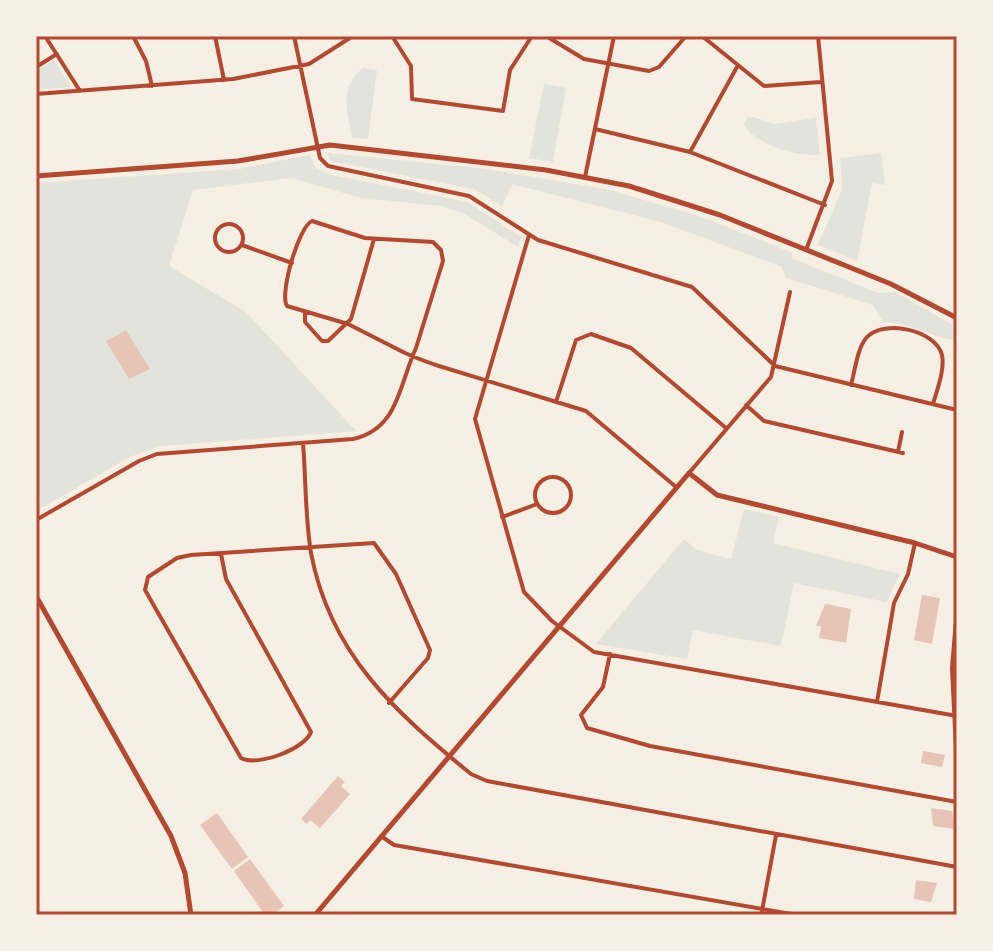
<svg xmlns="http://www.w3.org/2000/svg" width="993" height="951" font-family="Manrope,sans-serif">
<style>
.green{fill:#e2e4dc}
.building{fill:#e6c5b7}
.lines{fill:none;stroke-linecap:round;stroke-linejoin:round}
.minor{stroke:#b5482f;stroke-width:4}
.tertiary{stroke:#b5482f;stroke-width:5}
.primary{stroke:#b5482f;stroke-width:6}
.neatline{fill:none;stroke:#b5482f;stroke-width:3}
</style>
<rect width="100%" height="100%" fill="#f6efe4"/>
<path class="green" d="M 54,60 L 71,87 L 36,90 L 36,72 Z
M 363,68 L 377,70 L 368,139 L 352,138 C 347,109 339,88 363,68 Z
M 544,84 L 566,88 L 553,162 L 529,158 Z
M 754,117 L 773,124 L 816,118 L 820,155 C 798,157 754,145 744,124 L 747,118 Z
M 328,153 L 486,169 L 610,190 L 699,216 L 793,253 L 791,258 L 878,293 L 895,292 L 957,327 L 957,340 C 931,338 910,322 883,322 L 873,305 L 786,278 L 782,267 L 661,222 L 512,184 L 502,206 L 474,189 L 330,161 Z
M 881,153 L 885,185 L 872,183 L 857,261 L 818,245 L 842,189 L 840,158 Z
M 309,155 L 316,168 L 327,174 L 468,202 L 521,237 L 518,247 L 465,214 L 441,206 L 361,198 L 292,178 L 193,190 L 169,266 L 246,312 L 356,431 L 161,446 L 130,457 L 36,511 L 36,183 L 239,169 Z
M 744,509 L 779,517 L 773,543 L 900,574 L 886,602 L 794,583 L 781,646 L 693,630 L 687,659 L 596,644 L 684,539 L 697,550 L 731,559 Z"/>
<path class="building" d="M 126,330 L 150,369 L 129,379 L 106,341 Z
M 922,595 L 940,598 L 932,644 L 914,640 Z
M 825,604 L 851,609 L 846,643 L 819,638 L 821,626 L 816,626 Z
M 923,751 L 945,755 L 942,767 L 921,763 Z
M 338,776 L 345,782 L 341,786 L 350,794 L 320,828 L 310,820 L 307,824 L 301,819 Z
M 931,808 L 952,811 L 955,829 L 933,826 Z
M 217,813 L 248,857 L 232,869 L 200,825 Z
M 250,859 L 284,906 L 272,915 L 265,915 L 234,871 Z
M 916,880 L 937,883 L 931,902 L 914,899 Z"/>
<g class="lines">
<path class="minor" d="M 45,36 L 80,91
M 133,36 L 146,61 L 152,86
M 215,36 L 224,80
M 294,36 L 320,158 L 328,166 L 469,196 L 538,240 L 692,287 L 775,366 L 957,410
M 392,36 L 411,66 L 412,99 L 503,111 L 510,70 L 532,36
M 546,36 L 584,59 L 649,71 L 659,67 L 686,36
M 702,36 L 764,86 L 821,82
M 36,67 L 57,54
M 36,94 L 233,79 L 309,64 L 353,36
M 595,129 L 690,152 L 825,205
M 690,152 L 737,67
M 585,177 L 614,36
M215 238a14 14 0 1 1 28 0a14 14 0 1 1-28 0Z
M 529,235 L 475,419 L 524,592 L 552,621 L 594,652 L 957,716
M 242,245 L 292,263
M 806,250 L 832,181 L 818,36
M 305,312 L 305,322 L 322,341 L 328,341 L 351,319 L 374,239
M 851,385 C 855,371 857,348 867,337 C 884,319 936,330 942,355 C 945,370 937,390 933,404
M 556,402 L 576,340 L 591,334 L 631,348 L 726,428
M 746,405 L 764,421 L 903,453
M 303,443 C 306,479 305,517 311,553 C 330,654 395,712 471,774 L 487,781 L 957,867
M 898,452 L 902,432
M 689,473 L 771,377 L 790,292
M535 495a18 18 0 1 1 36 0a18 18 0 1 1-36 0Z
M 502,517 L 537,504
M 36,520 L 139,461 L 157,454 L 353,439 C 399,429 399,384 416,348 L 443,261 L 441,250 L 433,242 L 365,238 L 312,221 C 299,226 279,294 287,306 L 348,324 L 405,353 C 416,358 427,362 439,366 L 586,411 L 676,487
M 221,554 L 226,579 L 311,732 C 305,749 257,767 241,758 L 145,590 L 148,577 L 177,558 L 191,555 L 374,543 L 396,574 L 430,650 L 428,658 L 389,703
M 610,654 L 603,687 L 581,715 L 587,728 L 650,746 L 957,802
M 877,702 L 894,603 L 908,574 L 915,543
M 381,836 L 394,845 L 797,915
M 762,911 L 776,835"/>
<path class="tertiary" d="M 36,176 L 238,161 L 330,145 L 546,170 L 629,186 L 720,215 L 891,284 L 957,318
M 36,596 L 171,836 L 185,873 L 191,915
M 315,915 L 689,473 L 717,495 L 915,543 L 957,557"/>
<path class="primary" d="M 957,620 L 953,668 L 957,749"/>
</g>
<rect width="993" height="951" fill="none" stroke="#f6efe4" stroke-width="76"/>
<rect x="38" y="38" width="917" height="875" class="neatline"/>
</svg>
